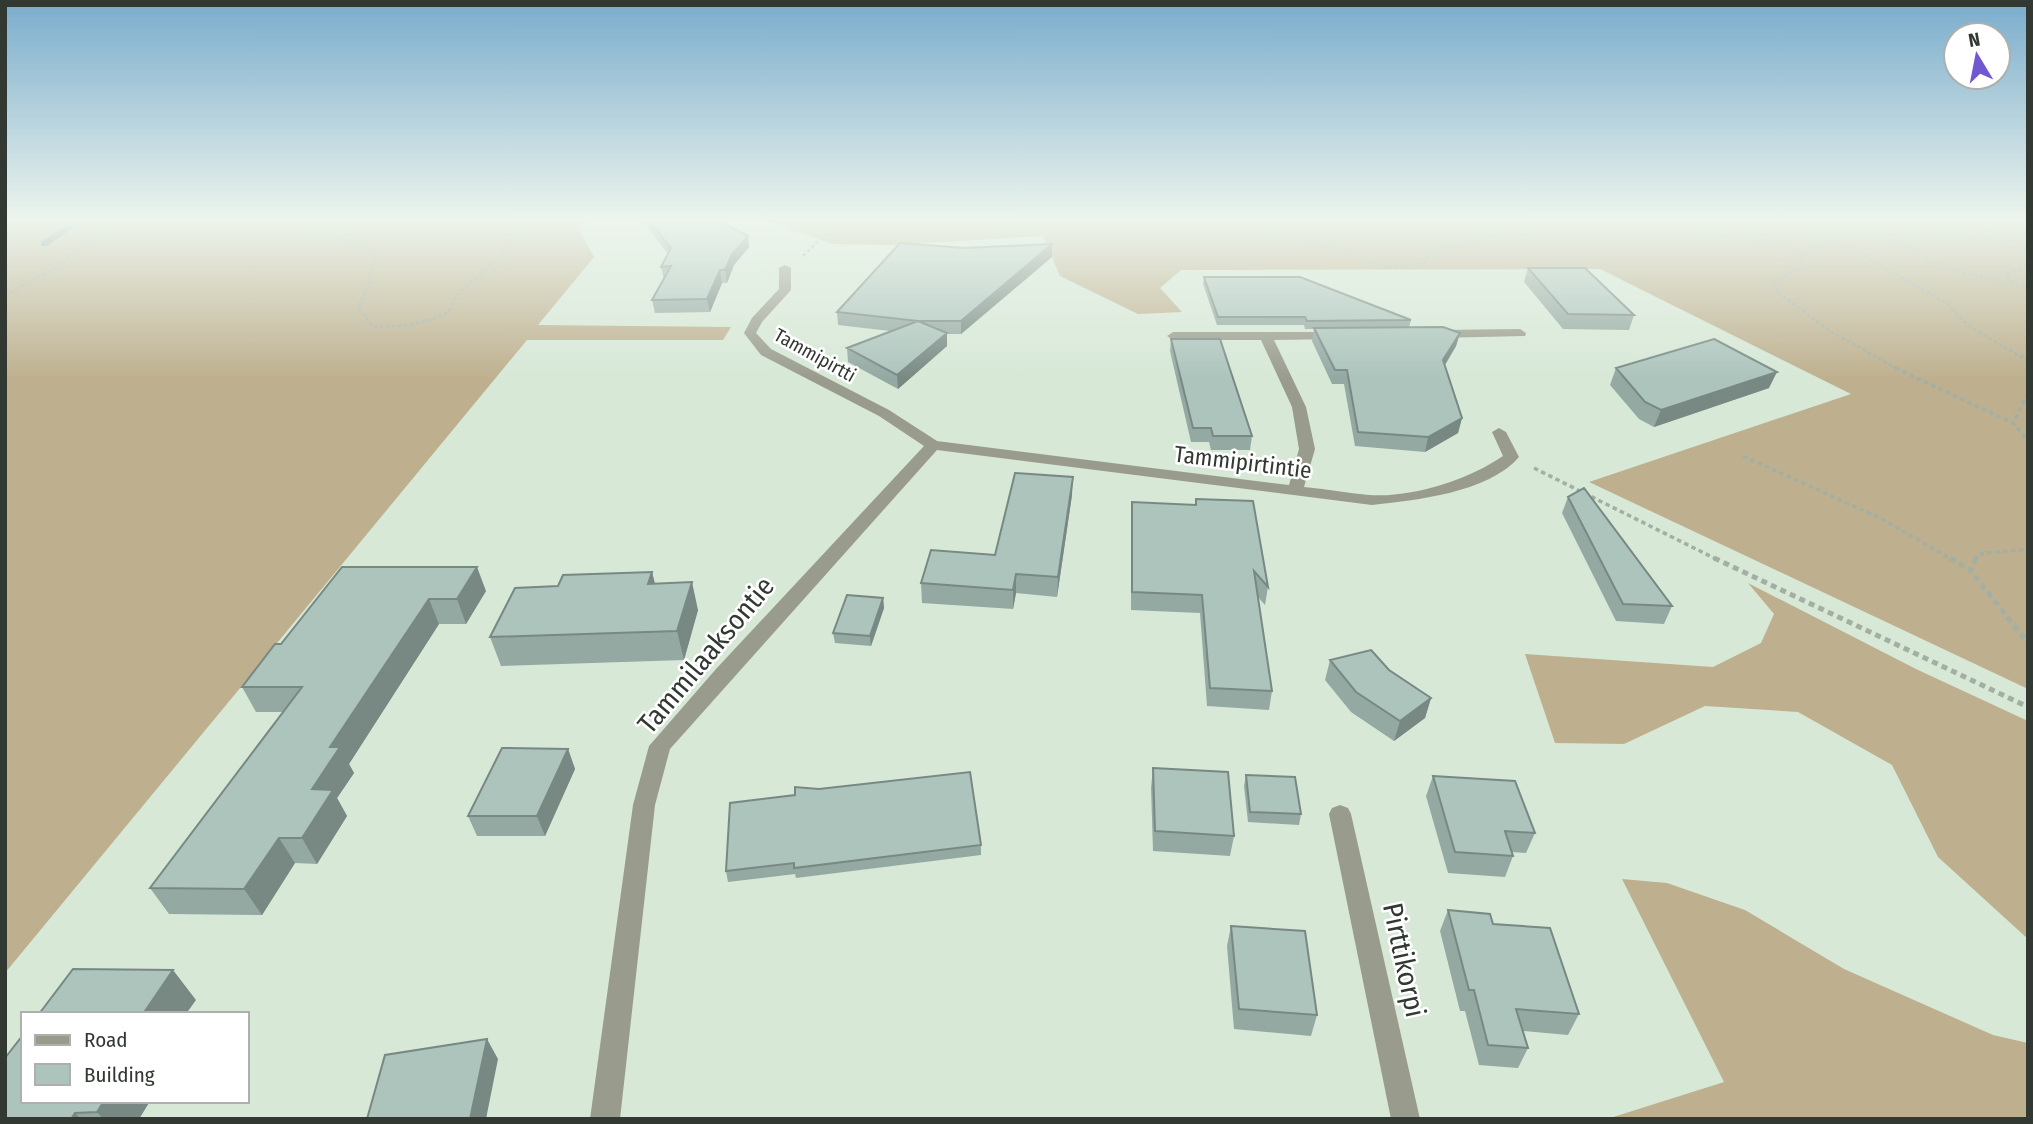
<svg xmlns="http://www.w3.org/2000/svg" width="2033" height="1124" font-family="'Fira Sans Condensed',sans-serif">
<style>
.forest{fill:#beb08f}
.lines{fill:none;stroke-linecap:round;stroke-linejoin:round}
.stream{fill:#5f8081;fill-rule:evenodd}
.path-far2{stroke:#a2afa2;stroke-width:2.5;stroke-dasharray:3.5 2.5;stroke-linecap:butt}
.path-far1{stroke:#a2afa2;stroke-width:3.5;stroke-dasharray:4.5 3.5;stroke-linecap:butt}
.path{stroke:#a2afa2;stroke-width:5;stroke-dasharray:6 4.5;stroke-linecap:butt}
.minor{fill:#999c8d;fill-rule:evenodd}
.wall{fill:#94a9a2}
.shaded-wall{fill:#788984}
.building{fill:#acc4bc;stroke:#788984;stroke-width:2}
.labels{text-anchor:middle;dominant-baseline:central;stroke-width:5;stroke-linejoin:round;paint-order:stroke}
.far-street-label{font-size:19px;fill:#323932;stroke:#fff}
.street-label{font-size:23px;fill:#323932;stroke:#fff}
.near-street-label{font-size:28px;fill:#323932;stroke:#fff}
</style>
<rect width="100%" height="100%" fill="#d7e8d7"/>
<path class="forest" d="M 5,221 L 589,221 L 577,226 L 594,257 L 538,325 L 731,327 L 723,340 L 527,340 L 5,973 Z
M 767,221 L 2028,221 L 2028,689 L 1589,482 L 1851,394 L 1600,269 L 1181,270 L 1160,288 L 1182,312 L 1138,314 L 1060,276 L 1043,236 L 893,245 L 832,244 Z
M 1748,583 L 1916,669 L 2028,721 L 2028,939 L 1938,857 L 1892,765 L 1798,712 L 1705,706 L 1624,744 L 1555,743 L 1525,654 L 1713,667 L 1761,643 L 1774,614 Z
M 1622,879 L 1667,883 L 1745,910 L 1844,969 L 1993,1035 L 2028,1043 L 2028,1119 L 1607,1119 L 1724,1082 Z"/>
<g class="lines">
<path class="stream" d="M 67,225 L 74,227 L 47,246 L 41,246 L 41,242 Z"/>
<path class="path-far2" d="M 81,221 L 102,223 L 110,227
M 288,221 L 365,247 L 375,257 L 369,285 L 358,307 L 372,326 C 399,328 425,324 449,312 L 455,297 L 506,251 L 525,221
M 1260,221 L 1257,226 L 1353,254 L 1385,267 L 1425,264 L 1429,254 L 1536,221
M 1654,221 L 1786,246 L 1802,257
M 1801,221 L 1945,302 L 1969,326 L 2028,361
M 1848,221 L 1845,229 L 1802,257 L 1805,265 L 1776,281 L 1776,291 L 1830,331 L 1898,369
M 1884,221 L 2028,244
M 1968,221 L 2006,238
M 1845,229 L 1902,244 L 1947,269 L 2028,287
M 803,256 L 838,221
M 2014,282 L 2006,274 L 2028,268
M 5,295 L 50,271 L 110,227 L 141,221
M 2022,357 L 2028,350"/>
<path class="path-far1" d="M 1895,368 L 2013,423
M 2028,393 L 2013,423 L 2028,441
M 1743,456 L 1880,518 L 1953,560
M 1534,468 L 1718,560
M 1975,560 L 1978,554 L 2028,549"/>
<path class="path" d="M 1714,558 L 2028,707
M 1950,558 L 1970,570
M 1976,558 L 1970,570 L 2028,643"/>
<path class="minor" d="M 785,265 L 791,268 L 791,290 L 762,322 L 756,333 L 771,349 L 889,410 L 937,441 L 1289,485 L 1299,449 L 1292,407 L 1261,340 L 1173,340 L 1167,336 L 1173,332 L 1334,332 L 1340,336 L 1339,339 L 1274,340 L 1306,407 L 1315,449 L 1304,487 C 1326,489 1347,493 1369,495 C 1412,498 1468,480 1503,456 L 1492,432 L 1499,428 L 1506,432 L 1519,457 C 1488,493 1416,500 1372,505 L 937,450 L 670,749 L 655,805 L 620,1119 L 590,1119 L 633,805 L 649,746 L 716,669 L 924,446 L 879,416 L 761,355 L 744,333 L 752,318 L 779,289 L 779,268 Z
M 1520,329 L 1526,333 L 1525,336 L 1435,338 L 1429,334 L 1435,330 Z
M 1340,805 L 1348,808 L 1351,814 L 1420,1119 L 1391,1119 L 1329,814 L 1332,808 Z"/>
</g>
<path class="wall" d="M 643,221 L 720,221 L 748,236 L 749,247 L 734,265 L 727,283 L 722,283 L 710,312 L 655,313 L 652,300 L 664,279 L 661,267 L 668,254 Z
M 1052,257 L 961,334 L 947,334 L 947,346 L 898,389 L 848,362 L 847,348 L 890,331 L 838,325 L 837,312 Z
M 1528,268 L 1634,315 L 1629,330 L 1563,329 L 1524,282 Z
M 1204,277 L 1411,320 L 1409,327 L 1460,333 L 1456,346 L 1445,365 L 1462,418 L 1458,433 L 1425,452 L 1355,446 L 1344,384 L 1332,384 L 1312,341 L 1314,329 L 1305,329 L 1304,325 L 1217,325 L 1203,284 Z
M 1171,339 L 1252,436 L 1250,450 L 1211,450 L 1209,442 L 1191,442 L 1170,351 Z
M 1616,368 L 1769,388 L 1654,427 L 1639,419 L 1610,385 Z
M 1072,495 L 1057,597 L 1016,593 L 1013,609 L 922,603 L 921,583 L 995,555 Z
M 1568,497 L 1672,606 L 1664,624 L 1616,621 L 1562,513 Z
M 1196,499 L 1268,587 L 1265,605 L 1258,597 L 1272,691 L 1269,710 L 1207,706 L 1200,613 L 1131,610 L 1131,519 L 1132,502 L 1195,505 Z
M 342,567 L 486,591 L 466,624 L 439,624 L 349,764 L 354,773 L 337,798 L 347,816 L 317,864 L 295,863 L 262,915 L 169,914 L 150,888 L 283,712 L 256,712 L 242,687 L 281,644 Z
M 652,572 L 655,584 L 698,610 L 684,660 L 501,666 L 490,637 L 558,586 Z
M 883,598 L 884,608 L 871,646 L 835,643 L 833,633 Z
M 1330,660 L 1389,670 L 1431,698 L 1425,718 L 1394,741 L 1351,712 L 1325,680 Z
M 568,749 L 575,769 L 545,836 L 477,836 L 468,816 Z
M 1153,768 L 1234,836 L 1230,856 L 1153,851 L 1151,788 Z
M 1246,775 L 1301,814 L 1299,825 L 1248,822 L 1244,786 Z
M 1433,776 L 1535,833 L 1526,853 L 1512,852 L 1513,856 L 1505,877 L 1448,873 L 1426,796 Z
M 730,803 L 981,845 L 981,855 L 796,878 L 795,874 L 728,882 L 726,871 Z
M 1448,910 L 1579,1014 L 1568,1035 L 1523,1031 L 1528,1048 L 1518,1068 L 1479,1065 L 1465,1011 L 1460,1011 L 1440,931 Z
M 1231,926 L 1317,1015 L 1311,1036 L 1234,1029 L 1227,946 Z
M 23,1101 L 150,1101 L 139,1119 L 5,1119 Z"/>
<path class="shaded-wall" d="M 748,236 L 749,247 L 734,265 L 727,283 L 725,270 L 732,254 Z
M 1052,244 L 1052,257 L 961,334 L 961,321 Z
M 720,270 L 722,283 L 710,312 L 707,299 Z
M 947,333 L 947,346 L 898,389 L 897,375 Z
M 1460,333 L 1456,346 L 1440,373 L 1443,360 Z
M 1777,372 L 1769,388 L 1654,427 L 1661,410 Z
M 1462,418 L 1458,433 L 1425,452 L 1428,437 Z
M 1073,477 L 1072,495 L 1057,597 L 1058,577 Z
M 477,567 L 486,591 L 466,624 L 457,599 Z
M 652,572 L 659,600 L 648,584 Z
M 1016,574 L 1016,593 L 1013,609 L 1013,590 Z
M 692,582 L 698,610 L 684,660 L 677,631 Z
M 883,598 L 884,608 L 871,646 L 870,636 Z
M 429,599 L 439,624 L 349,764 L 354,773 L 337,798 L 347,816 L 317,864 L 302,838 L 312,789 L 330,747 Z
M 1431,698 L 1425,718 L 1394,741 L 1400,721 Z
M 568,749 L 575,769 L 545,836 L 537,816 Z
M 279,838 L 295,863 L 262,915 L 244,889 Z
M 173,970 L 196,1000 L 186,1014 L 143,1014 Z
M 487,1039 L 498,1059 L 486,1119 L 470,1119 Z
M 104,1101 L 150,1101 L 139,1119 L 103,1119 L 97,1112 Z
M 75,1113 L 81,1119 L 71,1119 Z"/>
<path class="building" d="M 649,221 L 720,221 L 748,236 L 732,254 L 725,270 L 720,270 L 707,299 L 652,300 L 671,266 L 661,267 L 671,248 Z
M 900,243 L 964,248 L 1052,244 L 961,321 L 918,321 L 947,333 L 897,375 L 847,348 L 918,321 L 837,312 Z
M 1528,268 L 1585,268 L 1634,315 L 1568,314 Z
M 1204,277 L 1300,277 L 1411,320 L 1307,321 L 1305,317 L 1218,317 Z
M 1443,327 L 1460,333 L 1443,360 L 1462,418 L 1428,437 L 1358,432 L 1347,370 L 1335,370 L 1314,328 Z
M 1171,339 L 1220,339 L 1252,436 L 1213,436 L 1211,428 L 1193,428 Z
M 1714,339 L 1777,372 L 1661,410 L 1645,402 L 1616,368 Z
M 1015,473 L 1073,477 L 1058,577 L 1016,574 L 1013,590 L 921,583 L 931,550 L 995,555 Z
M 1584,488 L 1672,606 L 1623,604 L 1568,497 Z
M 1196,499 L 1253,501 L 1268,587 L 1254,571 L 1272,691 L 1210,688 L 1202,595 L 1132,592 L 1132,502 L 1196,505 Z
M 342,567 L 477,567 L 457,599 L 429,599 L 330,747 L 340,747 L 312,789 L 333,790 L 302,838 L 279,838 L 244,889 L 150,888 L 302,687 L 242,687 L 275,644 L 281,644 Z
M 652,572 L 648,584 L 692,582 L 677,631 L 490,637 L 515,588 L 558,586 L 563,575 Z
M 847,595 L 883,598 L 870,636 L 833,633 Z
M 1371,650 L 1389,670 L 1431,698 L 1400,721 L 1356,692 L 1330,660 Z
M 502,748 L 568,749 L 537,816 L 468,816 Z
M 1153,768 L 1228,772 L 1234,836 L 1155,831 Z
M 970,772 L 981,845 L 794,868 L 794,863 L 726,871 L 730,803 L 795,795 L 795,787 L 819,789 Z
M 1246,775 L 1295,777 L 1301,814 L 1250,812 Z
M 1433,776 L 1515,781 L 1535,833 L 1505,831 L 1513,856 L 1455,852 Z
M 1448,910 L 1490,914 L 1493,924 L 1550,928 L 1579,1014 L 1516,1009 L 1528,1048 L 1488,1045 L 1474,990 L 1469,990 Z
M 1231,926 L 1305,931 L 1317,1015 L 1239,1009 Z
M 73,969 L 173,970 L 143,1014 L 39,1014 Z
M 23,1035 L 23,1101 L 104,1101 L 97,1112 L 75,1113 L 71,1119 L 5,1119 L 5,1058 Z
M 487,1039 L 470,1119 L 367,1119 L 385,1055 Z"/>
<linearGradient id="sky" x2="0" y2="1"><stop stop-color="#79accc"/><stop offset="0.58" stop-color="#edf5ed"/><stop offset="1" stop-color="#edf5ed" stop-opacity="0"/></linearGradient>
<rect width="2033" height="379" fill="url(#sky)"/>
<g class="labels">
<g class="far-street-label">
<text transform="translate(815 355) rotate(29)">Tammipirtti</text>
</g>
<g class="street-label">
<text transform="translate(1243 462) rotate(7)">Tammipirtintie</text>
</g>
<g class="near-street-label">
<text transform="translate(706 655) rotate(-50)">Tammilaaksontie</text>
<text transform="translate(1404 960) rotate(78)">Pirttikorpi</text>
</g>
</g>
<rect width="2033" height="1124" fill="none" stroke="#323932" stroke-width="14"/>
<rect x="21" y="1012" width="228" height="91" fill="#ffffff" stroke="#adb0ad" stroke-width="2"/>
<rect x="35" y="1035" width="35" height="10" fill="#999c8d" stroke="#adb0ad" stroke-width="2"/>
<text x="84" y="1047" font-size="21" fill="#323932">Road</text>
<rect x="35" y="1064" width="35" height="21" fill="#acc4bc" stroke="#adb0ad" stroke-width="2"/>
<text x="84" y="1082" font-size="21" fill="#323932">Building</text>
<g transform="translate(1977 56) rotate(350)"><circle r="33" fill="#ffffff" stroke="#adb0ad" stroke-width="2"/>
<path d="M0-5L12 26L0 18L-12 26Z" fill="#7157d1"/>
<text y="-10" font-size="19" font-weight="bold" text-anchor="middle" fill="#323932">N</text>
</g>
</svg>
